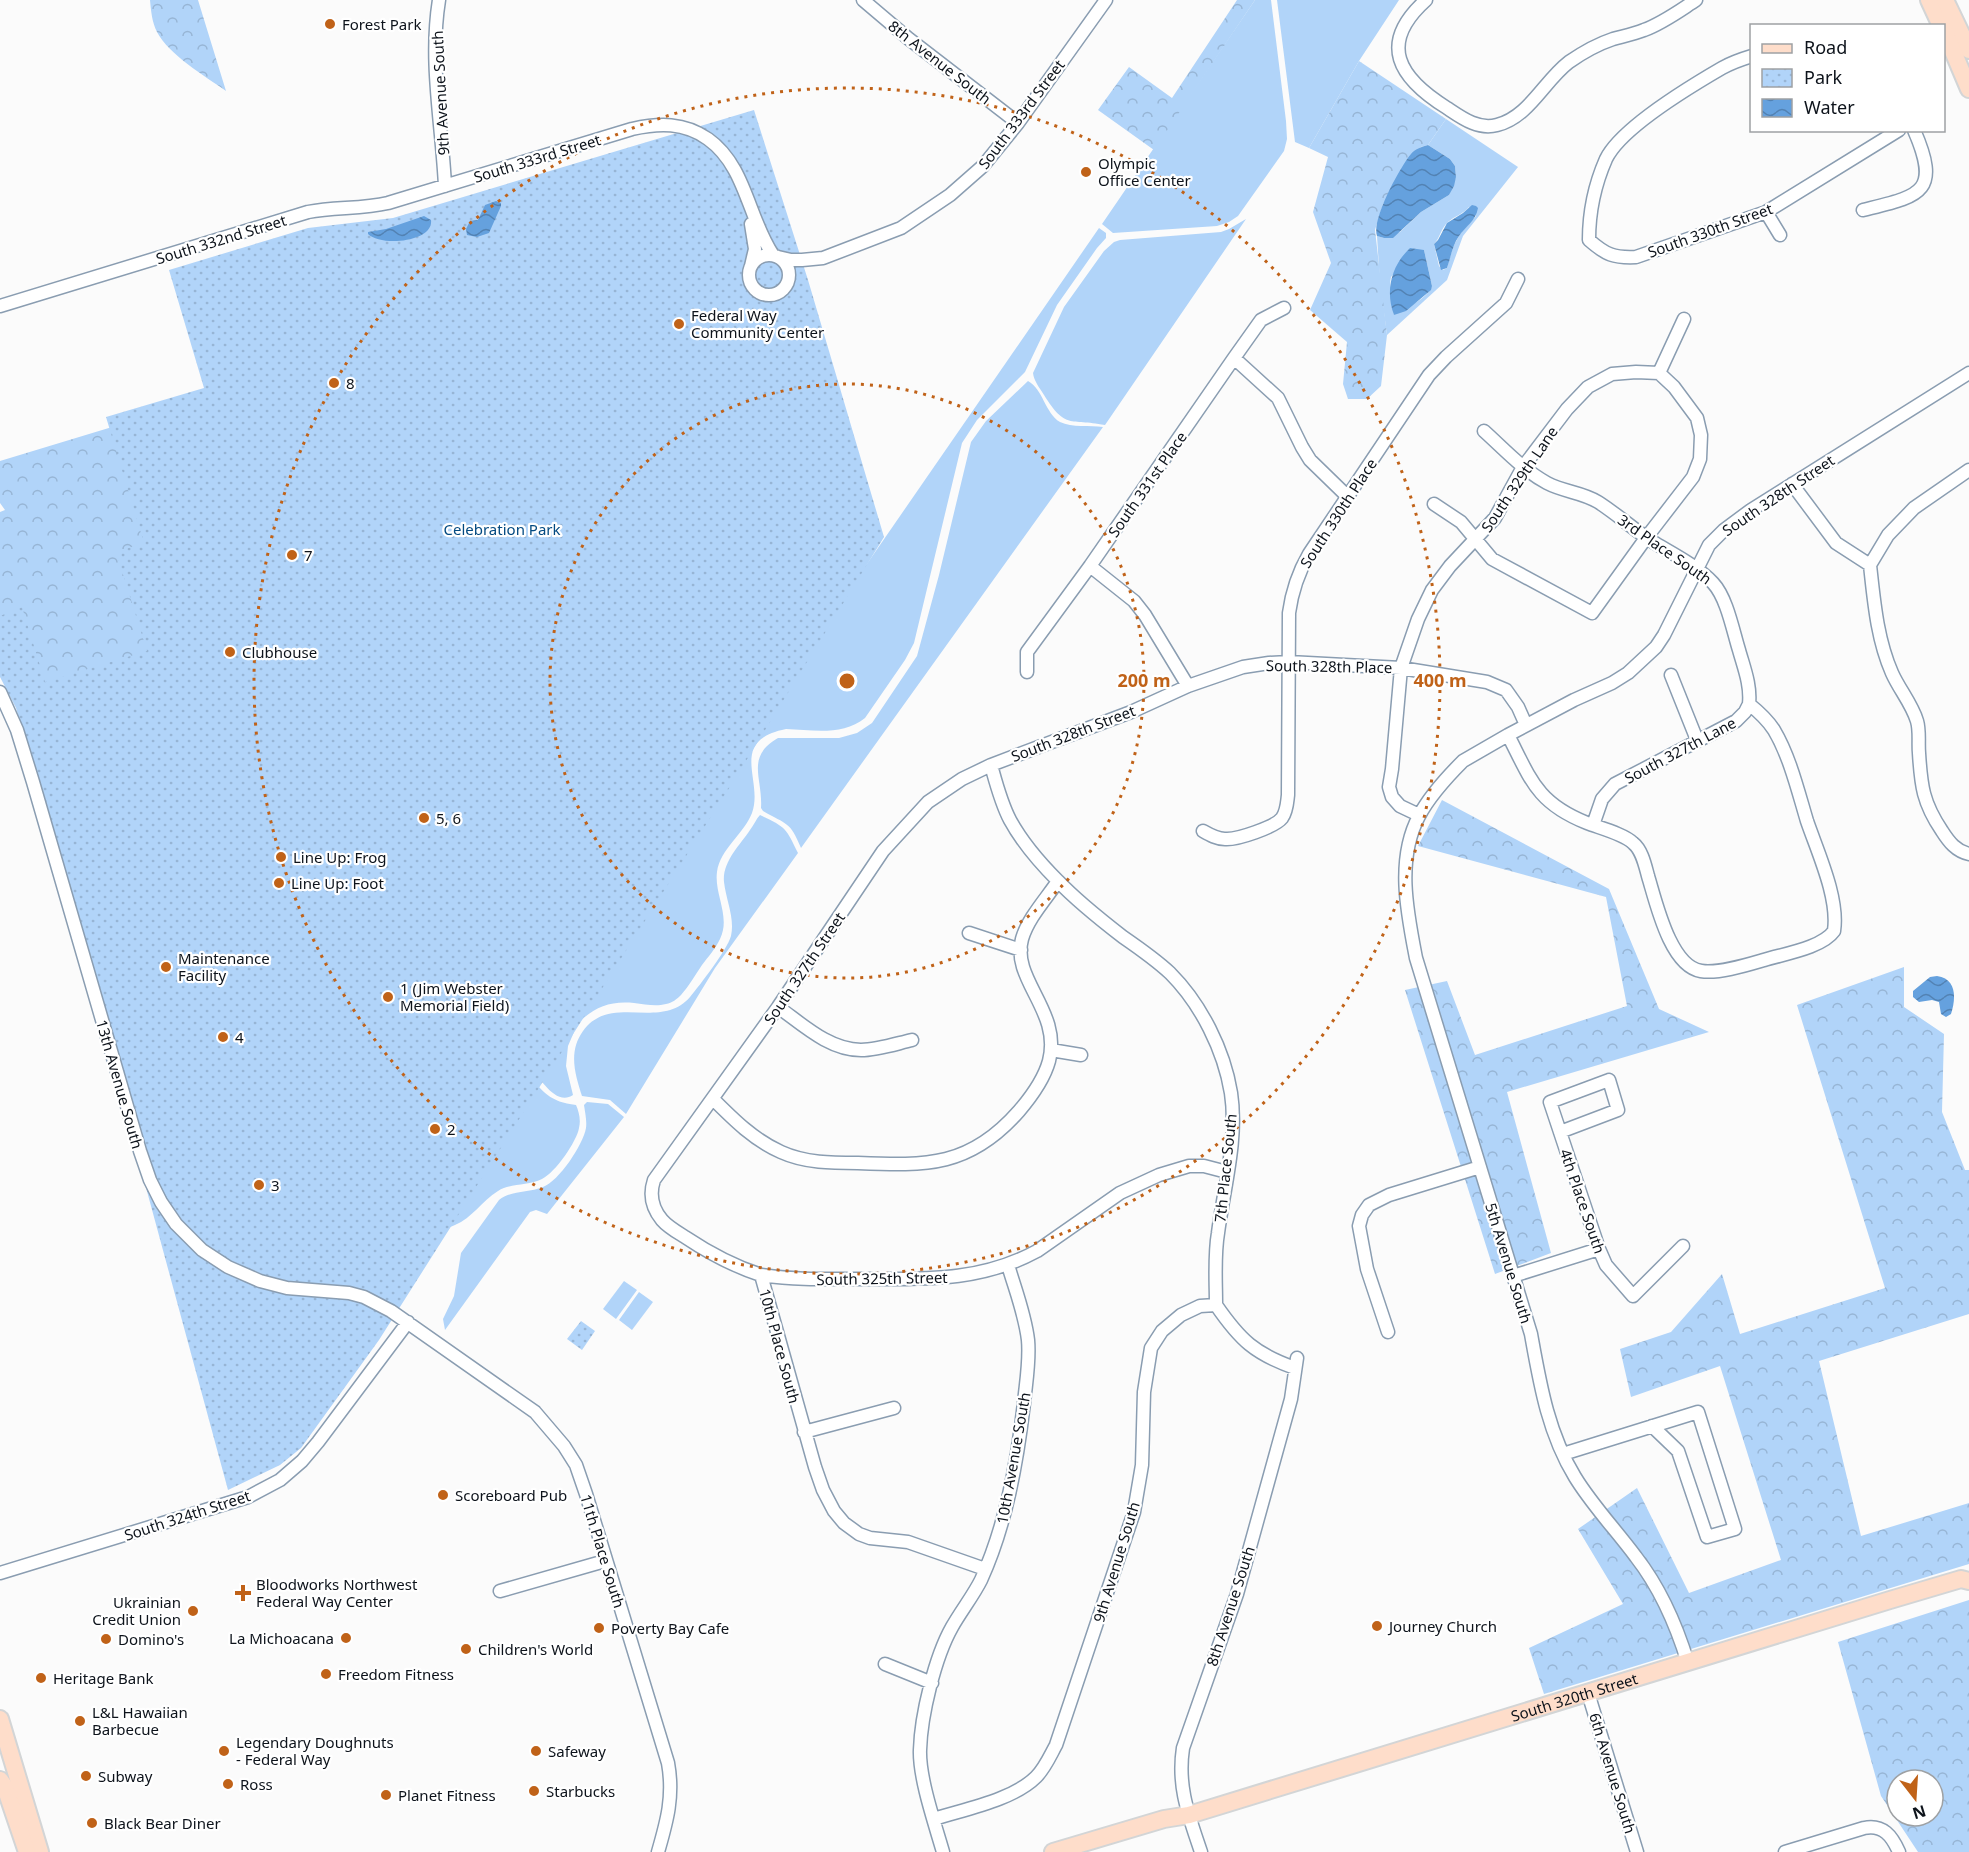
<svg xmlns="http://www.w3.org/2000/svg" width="1969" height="1852" font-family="'Noto Sans',sans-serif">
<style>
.grass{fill:#b1d4f9;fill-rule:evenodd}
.forest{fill:url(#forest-crowns);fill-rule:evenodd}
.park{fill:url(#park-dots)}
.water{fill:url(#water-waves)}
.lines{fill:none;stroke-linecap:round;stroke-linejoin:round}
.minor-casing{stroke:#8a9db1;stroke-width:15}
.major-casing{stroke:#d3d5d6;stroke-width:20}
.minor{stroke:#fff;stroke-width:12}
.major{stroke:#feddca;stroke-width:16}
.ring{fill:none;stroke:#c06218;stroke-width:3;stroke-dasharray:3 6}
.poi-dot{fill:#c06218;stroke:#fff;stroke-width:2}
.labels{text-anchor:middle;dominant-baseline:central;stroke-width:4.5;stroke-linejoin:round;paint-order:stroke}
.poi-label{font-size:15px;fill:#0d131b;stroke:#fff;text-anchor:start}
.street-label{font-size:15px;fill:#0d131b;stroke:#fff}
.park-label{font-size:15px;fill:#034a81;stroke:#fff}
.centre{fill:#c06218;stroke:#fff;stroke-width:3}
.ring-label{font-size:18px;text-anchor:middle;font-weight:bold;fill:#c06218;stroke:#fff;stroke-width:4.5;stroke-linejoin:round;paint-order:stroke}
</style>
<defs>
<pattern id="forest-crowns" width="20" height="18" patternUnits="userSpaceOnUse" patternTransform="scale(1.5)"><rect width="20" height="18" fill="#b1d4f9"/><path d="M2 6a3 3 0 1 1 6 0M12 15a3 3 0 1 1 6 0" fill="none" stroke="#97b5d5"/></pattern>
<pattern id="park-dots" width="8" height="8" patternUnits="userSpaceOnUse" patternTransform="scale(1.5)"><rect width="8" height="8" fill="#b1d4f9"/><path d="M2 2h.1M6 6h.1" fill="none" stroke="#97b5d5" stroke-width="1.8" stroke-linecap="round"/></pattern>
<pattern id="water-waves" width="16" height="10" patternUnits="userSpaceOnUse" patternTransform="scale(1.5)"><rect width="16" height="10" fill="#65a1de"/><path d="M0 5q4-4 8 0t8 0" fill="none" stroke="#5282b3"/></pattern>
</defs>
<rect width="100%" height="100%" fill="#fbfbfb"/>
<path class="grass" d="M 1255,0 L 1271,0 L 1286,121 L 1287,139 L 1284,151 L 1238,216 L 1229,222 L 1217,226 L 1113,233 L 1102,224 Z
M 1277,0 L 1399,0 L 1359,61 L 1309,148 L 1295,142 Z
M 1446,119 L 1518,167 L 1463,236 L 1447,280 L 1387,335 L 1380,283 L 1377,236 L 1384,238 L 1400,232 L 1421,212 L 1449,195 L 1456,177 L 1455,166 L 1450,159 L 1428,145 ZM 1469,207 L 1476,216 L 1460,234 L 1453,247 L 1447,268 L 1443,270 L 1439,266 L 1434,244 C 1440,238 1441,228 1448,222 C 1455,216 1463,214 1469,207 ZM 1415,250 L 1424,250 L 1432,286 C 1426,300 1407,307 1394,315 L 1390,283 L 1391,277 Z
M 1246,219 L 1105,425 C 1069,418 1066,430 1044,395 C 1039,387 1034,381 1033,373 L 1064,307 L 1104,251 L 1114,242 L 1120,240 L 1221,232 L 1229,229 Z
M 1099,228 L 1106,233 L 1106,238 L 1097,248 L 1057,305 L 1025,372 L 977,420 L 962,443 L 914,643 L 905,660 L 865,718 C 843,736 813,730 786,729 C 727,741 764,780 752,813 C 744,834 720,849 717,872 C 714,894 731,917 720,939 C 716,948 708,957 702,965 C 695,975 689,986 681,995 C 677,999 672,1003 666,1004 C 655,1007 645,1004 634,1003 C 611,1001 597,1006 580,1021 L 558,1011 Z
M 1028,381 C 1043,389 1045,413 1060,422 C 1072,428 1090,425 1103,427 L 801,848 C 790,821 787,825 763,811 L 761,808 C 763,778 745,757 778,738 L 839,738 L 857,733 L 872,723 L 917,656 L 939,575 L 971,442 L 986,421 Z
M 760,815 C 786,827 786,828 798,853 L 715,968 L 626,1114 L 610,1100 L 582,1096 C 575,1074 568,1052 583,1031 C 610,993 661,1031 690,997 C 700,985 727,950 731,936 C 735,918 726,900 724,882 C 722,862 740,845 750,830 C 754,825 756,819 760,815 Z
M 574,1032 L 568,1046 L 566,1066 L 573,1095 C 556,1107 539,1077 530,1066 Z
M 527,1073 C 543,1092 550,1102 576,1105 C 579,1112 581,1120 579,1128 C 577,1141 555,1173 542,1179 C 528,1186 511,1183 498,1191 C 482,1201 472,1218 455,1225 C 443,1231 427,1233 415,1236 Z
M 587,1102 L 608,1104 L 624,1117 L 547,1214 L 536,1210 L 530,1212 L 445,1330 L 443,1319 L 454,1296 L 461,1253 L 499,1200 C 512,1190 528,1193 543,1187 C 559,1181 583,1145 586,1128 C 587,1121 585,1112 584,1105 Z
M 624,1281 L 637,1290 L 616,1319 L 603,1309 Z
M 639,1292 L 653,1302 L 632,1330 L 619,1320 Z"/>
<path class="forest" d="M 150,0 L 198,0 L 226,91 C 205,76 169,55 157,32 C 152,22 151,11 150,0 Z
M 1237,0 L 1255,0 L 1154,150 L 1098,110 L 1129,67 L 1172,98 Z
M 1359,61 L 1446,119 L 1428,145 L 1421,147 L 1383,204 L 1375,230 L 1387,335 L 1381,386 L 1367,399 L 1348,399 L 1343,384 L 1347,342 L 1310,310 L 1331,263 L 1313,212 L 1328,157 L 1309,148 Z
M 246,249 L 167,653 L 48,706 L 0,640 L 0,512 L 5,510 L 0,503 L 0,461 L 211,397 Z
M 1442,800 L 1609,889 L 1659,1009 L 1709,1032 L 1507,1092 L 1551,1253 L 1495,1274 L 1405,990 L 1447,981 L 1475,1055 L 1627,1006 L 1606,897 L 1418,846 Z
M 1904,967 L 1904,1007 L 1944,1034 L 1942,1112 L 1965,1170 L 1969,1170 L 1969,1314 L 1819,1361 L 1861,1536 L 1969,1503 L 1969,1564 L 1544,1694 L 1529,1648 L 1623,1604 L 1578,1529 L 1637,1488 L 1689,1593 L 1781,1560 L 1720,1366 L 1631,1397 L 1620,1349 L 1671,1332 L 1722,1274 L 1740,1334 L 1885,1288 L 1797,1005 Z
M 1969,1600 L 1969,1852 L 1918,1852 L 1881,1796 L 1838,1642 ZM 1897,1780 L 1933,1780 L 1933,1816 L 1897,1816 Z"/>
<path class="park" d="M 754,110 L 808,280 L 884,537 L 733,782 L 379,1340 L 301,1448 L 280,1465 L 228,1490 L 16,708 L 0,677 L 0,616 L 22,607 L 45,682 L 147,651 L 116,552 L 144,543 L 106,417 L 204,388 L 169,270 L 308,228 L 393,218 Z
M 581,1321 L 595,1331 L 582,1350 L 567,1339 Z"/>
<path class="water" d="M 1428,145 L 1450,159 L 1455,166 L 1456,177 L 1454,186 L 1449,195 L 1421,212 L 1393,238 L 1384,238 L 1377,236 C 1371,220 1400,167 1411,154 C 1415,149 1421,147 1428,145 Z
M 496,201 L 501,203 L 501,206 L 489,233 L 477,237 L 467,235 L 466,229 L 470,221 L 478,220 L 485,205 Z
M 1472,205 L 1476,206 L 1478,208 C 1476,221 1465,227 1459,236 C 1452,246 1451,257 1447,268 L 1441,270 L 1434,244 L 1438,240 L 1447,223 L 1463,213 Z
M 424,216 L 431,220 C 434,242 381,247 368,234 L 368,232 L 386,229 Z
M 1410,248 L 1424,250 L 1432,286 L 1431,290 L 1406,311 L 1394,315 C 1385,291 1391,266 1410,248 Z
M 1937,976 C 1957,979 1956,998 1951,1014 L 1946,1017 L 1941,1014 L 1939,1002 L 1932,1000 L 1919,1002 L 1913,997 L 1913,991 L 1930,977 Z"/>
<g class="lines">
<defs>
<path id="minor" d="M 439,0 C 429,62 442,124 445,186
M 863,0 L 909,39 L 1018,123
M 1426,0 C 1377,44 1399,78 1447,108 C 1462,118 1478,130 1497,125 C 1529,117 1544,81 1569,62 C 1582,53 1598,44 1613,39 C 1624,36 1634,34 1644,30 C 1663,23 1679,11 1696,0
M 1752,56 C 1742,59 1731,63 1722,68 C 1691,86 1621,128 1606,159 C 1595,184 1589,214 1589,240 C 1606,255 1614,258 1636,257 L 1766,212 L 1899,130
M 1863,210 C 1919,196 1942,194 1914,130
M 1766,212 L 1780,235
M749 275a20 20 0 1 1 40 0a20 20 0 1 1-40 0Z
M 778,257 L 791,260 L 802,260 L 823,258 L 901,228 L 950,195 L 983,166 L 1018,123 L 1106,0
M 751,266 L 755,249 L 751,224
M 0,306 L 308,212 C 335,207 362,209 388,203 L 632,129 C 659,123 684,122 708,139 C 746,166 748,218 773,255
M 1234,358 L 1278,398 L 1302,447 L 1310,460 L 1347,496
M 1659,373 L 1684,319
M 1484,431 C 1504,449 1523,470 1547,483 C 1564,492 1582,492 1598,502 C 1617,514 1634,530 1653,542 C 1673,554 1697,566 1713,583 C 1727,598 1733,631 1739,650 C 1744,668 1751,685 1749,704 C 1759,712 1767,719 1774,730 C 1790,757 1798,791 1807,821 C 1818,853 1839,898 1834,931 C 1822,948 1783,954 1764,960 C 1747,965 1718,974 1701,971 C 1670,966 1656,902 1648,876 C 1645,865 1642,850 1633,843 C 1624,834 1600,828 1587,823 C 1537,803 1531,780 1508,735
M 1792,484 L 1836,543 L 1870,565 C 1874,601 1877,639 1892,673 C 1899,689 1912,704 1917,721 C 1920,731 1918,743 1919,753 C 1921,786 1923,803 1942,831 C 1949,842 1956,851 1969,854
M 1434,504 L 1461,522 L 1492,559 L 1592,613 L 1646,538 L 1693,477 L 1700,459 L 1701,435 L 1697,418 L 1674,387 L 1659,373
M 1870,565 L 1888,535 L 1914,508 L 1969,470
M 1090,566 L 1134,601 L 1145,615 L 1188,686
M 1027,672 L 1027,652 L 1090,566 L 1234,358 L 1261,320 L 1284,308
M 1671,675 L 1697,740
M 0,692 L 17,730 L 33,782 L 140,1151 L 150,1180 L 161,1202 L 176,1224 L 202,1250 L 228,1267 L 260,1281 L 287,1288 L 349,1293 L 364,1297 L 391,1311 L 535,1412 L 564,1446 L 576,1465 L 586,1494 L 668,1763 C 674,1796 667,1821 658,1852
M 991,765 C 996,783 1001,803 1010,820 C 1022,842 1041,864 1058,881 C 1077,901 1101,920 1123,937 C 1139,948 1156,960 1170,973 C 1201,1004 1224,1050 1231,1093 C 1238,1139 1224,1187 1218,1233 C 1214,1256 1216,1281 1216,1305 C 1240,1340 1255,1354 1295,1368
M 1419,815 L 1400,806 L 1392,797 L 1389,787 L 1392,769 L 1401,668 L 1418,619 L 1432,590 L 1450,566 L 1495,518 L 1523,467 L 1567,409 L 1588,387 L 1612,374 L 1636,372 L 1659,373
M 1593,825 L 1602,799 L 1615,784 L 1736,721 L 1745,712 L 1749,704
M 1203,831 C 1210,835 1217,839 1225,839 C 1237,840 1275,827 1282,818 C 1287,811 1287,803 1288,795 L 1289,613 C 1292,591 1298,573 1309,554 L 1429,375 L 1446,357 L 1506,303 L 1518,279
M 969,933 L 1021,950
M 778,1007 C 802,1024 829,1050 861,1050 C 877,1050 895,1044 912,1040
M 1051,1050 L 1081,1055
M 713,1099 C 734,1120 754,1140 781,1152 C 805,1163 832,1163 858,1163 C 927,1166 970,1167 1019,1111 C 1031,1097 1044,1079 1049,1061 C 1062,1011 1011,980 1022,939 C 1028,918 1046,899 1058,881
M 1560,1132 L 1618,1110 L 1609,1080 L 1550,1102 C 1566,1151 1583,1200 1599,1249 L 1606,1265 L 1633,1296 L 1683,1246
M 761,1275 C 795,1280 828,1279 862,1279 C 924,1279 980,1282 1037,1251 L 1120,1193 L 1159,1175 L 1189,1166 L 1204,1166 L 1227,1172
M 1513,1276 L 1599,1249
M 1388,1332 L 1367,1269 L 1359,1226 L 1362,1215 L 1369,1205 L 1389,1195 L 1480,1167
M 804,1432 L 894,1408
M 1563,1454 L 1698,1412 L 1735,1529 L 1707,1537 L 1678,1451 L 1652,1426
M 985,1569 L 908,1542 L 870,1538 L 859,1534 L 844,1523 L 834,1511 L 823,1490 L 815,1467 L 761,1275 C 733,1266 709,1253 685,1237 C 677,1232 668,1227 662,1220 C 652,1208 649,1195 654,1180 L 778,1007 L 883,851 L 928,802 L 962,779 L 991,765 L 1131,712 L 1188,686 L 1243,667 L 1269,663 L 1289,662 L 1401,668 L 1487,682 L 1506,690 L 1518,707 L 1526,725
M 0,1573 L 248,1497 L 280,1480 L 302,1461 L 318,1442 L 408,1322
M 500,1591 L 605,1561
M 1688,1663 C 1676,1624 1661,1589 1636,1557 C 1616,1530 1592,1505 1575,1477 C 1548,1433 1540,1384 1531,1334 L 1416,958 C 1407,912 1396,859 1419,816 C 1430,795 1447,777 1463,761 L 1508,735 L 1574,700 L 1612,683 L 1628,673 L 1656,647 L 1664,635 L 1709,545 L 1724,530 L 1751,510 L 1969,373
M 885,1664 L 932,1683
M 1588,1693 L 1637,1852
M 934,1819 C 965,1809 1013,1800 1036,1777 C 1045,1768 1050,1756 1056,1745 L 1134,1512 L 1142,1465 L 1144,1392 L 1151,1348 L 1162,1331 L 1181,1315 L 1200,1306 L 1216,1305
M 943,1852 C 935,1824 919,1778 920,1750 C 921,1715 935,1657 952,1627 C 961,1611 973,1596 981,1580 C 1006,1525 1017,1463 1024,1403 C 1026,1382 1030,1361 1028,1340 C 1025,1314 1015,1289 1008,1265
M 1201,1852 C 1189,1816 1177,1787 1183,1748 L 1237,1594 L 1291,1399 L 1297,1358
M 1785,1852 L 1864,1828 C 1883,1824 1892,1836 1899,1852"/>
<g id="major">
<path d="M 1929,0 L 1941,26"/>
<path d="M 1945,0 L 1969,50"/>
<path d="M 1944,30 L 1969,89"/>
<path d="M 0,1719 L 40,1852"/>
<path d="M 0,1780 L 5,1787 L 27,1852"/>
<path id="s1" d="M 1053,1852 L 1164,1819 L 1189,1815 L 1890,1600 L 1961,1579 L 1969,1581"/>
</g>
</defs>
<use href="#minor" class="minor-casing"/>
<use href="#major" class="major-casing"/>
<use href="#minor" class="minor"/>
<use href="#major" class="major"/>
</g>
<g class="ring">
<circle cx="847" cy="681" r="297"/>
<circle cx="847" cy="681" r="593"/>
</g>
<g class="poi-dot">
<circle cx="330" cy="24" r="6"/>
<circle cx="1086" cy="172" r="6"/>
<circle cx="679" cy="324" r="6"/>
<circle cx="334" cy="383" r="6"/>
<circle cx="292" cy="555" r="6"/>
<circle cx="230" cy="652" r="6"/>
<circle cx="424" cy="818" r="6"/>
<circle cx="281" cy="857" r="6"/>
<circle cx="279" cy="883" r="6"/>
<circle cx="166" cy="967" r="6"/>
<circle cx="388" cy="997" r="6"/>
<circle cx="223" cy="1037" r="6"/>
<circle cx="435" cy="1129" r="6"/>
<circle cx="259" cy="1185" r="6"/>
<circle cx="443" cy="1495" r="6"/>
<path d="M240 1584h6v6h6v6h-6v6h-6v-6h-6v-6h6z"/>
<circle cx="193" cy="1611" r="6"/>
<circle cx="1377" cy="1626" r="6"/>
<circle cx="599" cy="1628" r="6"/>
<circle cx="346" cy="1638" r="6"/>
<circle cx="106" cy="1639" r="6"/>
<circle cx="466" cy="1649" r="6"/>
<circle cx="326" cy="1674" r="6"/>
<circle cx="41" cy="1678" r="6"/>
<circle cx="80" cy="1721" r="6"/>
<circle cx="224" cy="1751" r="6"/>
<circle cx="536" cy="1751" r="6"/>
<circle cx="86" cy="1776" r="6"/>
<circle cx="228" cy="1784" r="6"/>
<circle cx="534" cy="1791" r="6"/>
<circle cx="386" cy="1795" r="6"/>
<circle cx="92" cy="1823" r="6"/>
</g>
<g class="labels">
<g class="poi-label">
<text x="342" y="24">Forest Park</text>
<text x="1098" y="163">Olympic<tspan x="1098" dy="17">Office Center</tspan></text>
<text x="691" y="315">Federal Way<tspan x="691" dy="17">Community Center</tspan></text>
<text x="346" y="383">8</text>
<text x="304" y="555">7</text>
<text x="242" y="652">Clubhouse</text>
<text x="436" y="818">5, 6</text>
<text x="293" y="857">Line Up: Frog</text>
<text x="291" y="883">Line Up: Foot</text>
<text x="178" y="958">Maintenance<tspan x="178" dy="17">Facility</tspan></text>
<text x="400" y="988">1 (Jim Webster<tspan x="400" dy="17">Memorial Field)</tspan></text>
<text x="235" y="1037">4</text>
<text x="447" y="1129">2</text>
<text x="271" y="1185">3</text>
<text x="455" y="1495">Scoreboard Pub</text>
<text x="256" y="1584">Bloodworks Northwest<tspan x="256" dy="17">Federal Way Center</tspan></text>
<text x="181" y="1602" text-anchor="end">Ukrainian<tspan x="181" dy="17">Credit Union</tspan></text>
<text x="1389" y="1626">Journey Church</text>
<text x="611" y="1628">Poverty Bay Cafe</text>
<text x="334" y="1638" text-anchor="end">La Michoacana</text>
<text x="118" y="1639">Domino's</text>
<text x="478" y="1649">Children's World</text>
<text x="338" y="1674">Freedom Fitness</text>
<text x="53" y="1678">Heritage Bank</text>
<text x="92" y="1712">L&amp;L Hawaiian<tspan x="92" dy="17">Barbecue</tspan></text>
<text x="236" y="1742">Legendary Doughnuts<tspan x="236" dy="17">- Federal Way</tspan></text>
<text x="548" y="1751">Safeway</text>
<text x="98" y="1776">Subway</text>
<text x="240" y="1784">Ross</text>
<text x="546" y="1791">Starbucks</text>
<text x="398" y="1795">Planet Fitness</text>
<text x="104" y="1823">Black Bear Diner</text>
</g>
<g class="street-label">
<text transform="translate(940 62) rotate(38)">8th Avenue South</text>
<text transform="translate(440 93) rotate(-93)">9th Avenue South</text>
<text transform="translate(1021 114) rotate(-53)">South 333rd Street</text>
<text transform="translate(537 158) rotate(-17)">South 333rd Street</text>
<text transform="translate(1710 230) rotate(-20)">South 330th Street</text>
<text transform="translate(221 239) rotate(-17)">South 332nd Street</text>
<text transform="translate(1519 479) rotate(-56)">South 329th Lane</text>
<text transform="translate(1147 484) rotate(-55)">South 331st Place</text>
<text transform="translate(1778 495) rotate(-34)">South 328th Street</text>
<text transform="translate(1338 513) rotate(-57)">South 330th Place</text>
<text transform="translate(1665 549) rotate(35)">3rd Place South</text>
<text transform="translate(1329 666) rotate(1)">South 328th Place</text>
<text transform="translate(1073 733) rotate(-21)">South 328th Street</text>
<text transform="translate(1680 750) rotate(-28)">South 327th Lane</text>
<text transform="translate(804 968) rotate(-56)">South 327th Street</text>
<text transform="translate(120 1084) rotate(74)">13th Avenue South</text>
<text transform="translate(1225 1168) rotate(-84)">7th Place South</text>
<text transform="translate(1583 1201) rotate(71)">4th Place South</text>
<text transform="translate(1509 1263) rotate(73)">5th Avenue South</text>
<text transform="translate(882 1278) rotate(-1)">South 325th Street</text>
<text transform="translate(780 1346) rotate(75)">10th Place South</text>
<text transform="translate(1013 1458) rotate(-80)">10th Avenue South</text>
<text transform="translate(187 1515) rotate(-18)">South 324th Street</text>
<text transform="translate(603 1551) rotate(73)">11th Place South</text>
<text transform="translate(1116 1562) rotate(-73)">9th Avenue South</text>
<text transform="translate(1230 1606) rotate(-72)">8th Avenue South</text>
<text stroke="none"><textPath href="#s1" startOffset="544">South 320th Street</textPath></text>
<text transform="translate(1613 1773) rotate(73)">6th Avenue South</text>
</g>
<g class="park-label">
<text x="502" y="529">Celebration Park</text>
</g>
</g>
<circle cx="847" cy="681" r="9" class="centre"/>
<g class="ring-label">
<text x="1144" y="687">200 m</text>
<text x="1440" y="687">400 m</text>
</g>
<rect x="1750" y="24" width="195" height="108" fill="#ffffff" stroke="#9ea1a4" stroke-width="1.5"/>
<rect x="1762" y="44" width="30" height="9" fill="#feddca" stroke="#9ea1a4" stroke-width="1.5"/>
<text x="1804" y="54" font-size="18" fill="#0d131b">Road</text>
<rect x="1762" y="69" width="30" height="18" fill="url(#park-dots)" stroke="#9ea1a4" stroke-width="1.5"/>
<text x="1804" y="84" font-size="18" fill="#0d131b">Park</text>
<rect x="1762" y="99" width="30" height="18" fill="url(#water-waves)" stroke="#9ea1a4" stroke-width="1.5"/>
<text x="1804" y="114" font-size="18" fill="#0d131b">Water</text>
<g transform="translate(1915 1798) rotate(163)"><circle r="28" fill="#ffffff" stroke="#9ea1a4" stroke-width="1.5"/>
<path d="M0-4.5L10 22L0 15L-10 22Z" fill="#c06218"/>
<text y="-9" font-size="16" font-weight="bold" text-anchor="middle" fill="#0d131b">N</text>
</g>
</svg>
